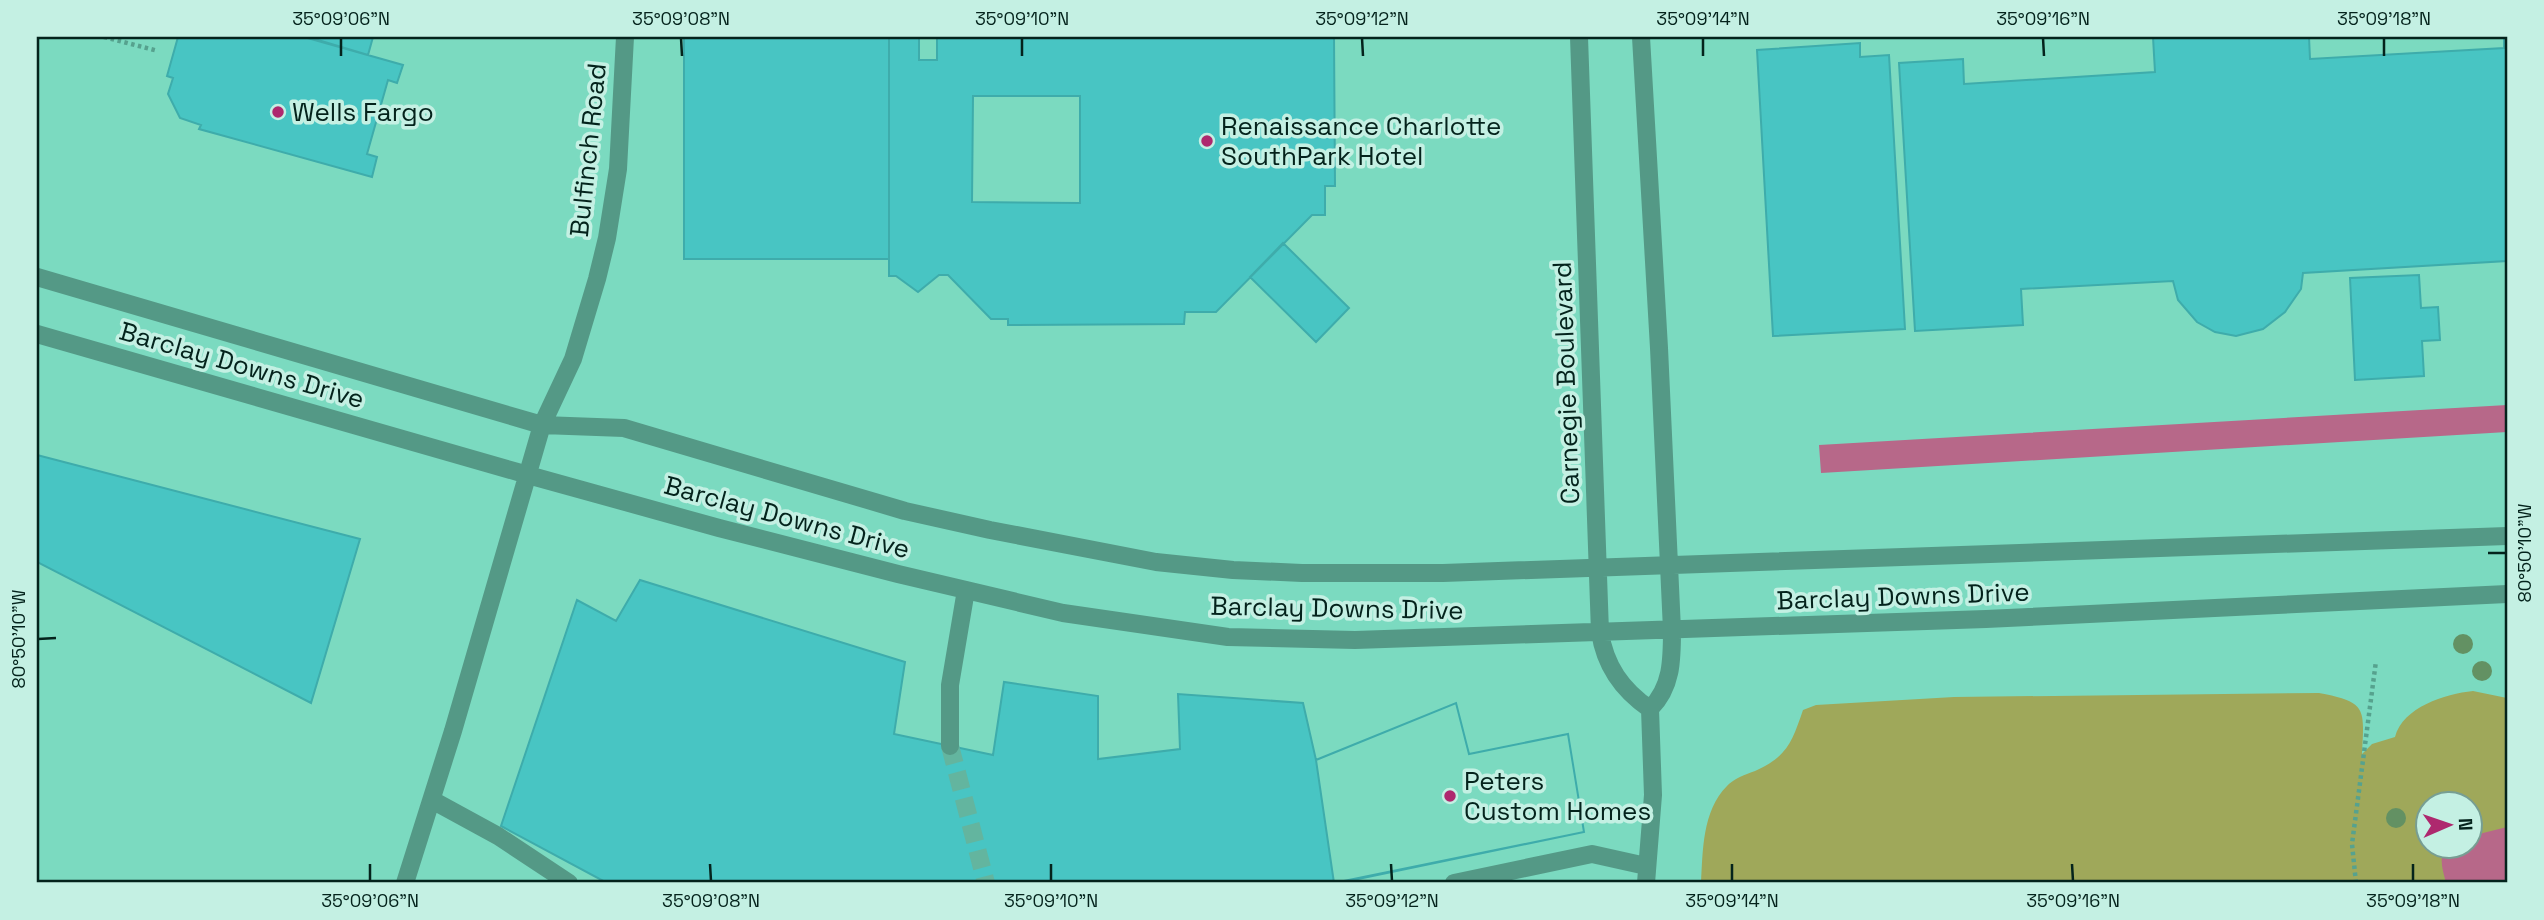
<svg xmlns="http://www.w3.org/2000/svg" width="2544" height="920" font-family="'Space Grotesk',sans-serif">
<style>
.green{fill:#9fa85a;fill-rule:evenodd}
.water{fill:#b76889}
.building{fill:#48c5c3;stroke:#3eacab;stroke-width:2;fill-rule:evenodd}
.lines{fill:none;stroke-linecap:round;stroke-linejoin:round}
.minor-tunnel{stroke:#63b59f;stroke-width:18;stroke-dasharray:18 9;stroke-linecap:butt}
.path{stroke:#56a28e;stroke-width:4.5;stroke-dasharray:3.5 3.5;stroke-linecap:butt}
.minor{stroke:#549986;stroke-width:18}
.tree{fill:#639163}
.ticks{fill:none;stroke:#04231c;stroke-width:2.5}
.poi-dot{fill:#ae286e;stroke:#c4f0e3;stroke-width:2.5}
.labels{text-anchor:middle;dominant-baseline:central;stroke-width:7;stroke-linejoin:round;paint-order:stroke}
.poi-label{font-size:26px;fill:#04231c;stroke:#c4f0e3;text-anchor:start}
.street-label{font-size:26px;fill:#04231c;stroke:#c4f0e3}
.neatline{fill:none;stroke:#04231c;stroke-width:2.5}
.ticks-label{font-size:18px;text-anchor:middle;fill:#04231c}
</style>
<rect width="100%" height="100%" fill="#7bdac0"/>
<path class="green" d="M 2473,691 L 2507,698 L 2507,883 L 1701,883 C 1703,851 1702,811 1727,786 C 1733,779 1746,774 1755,771 C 1787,757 1792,742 1803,710 L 1816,705 L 1954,697 L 2319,693 C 2368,702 2364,709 2362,754 L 2372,744 L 2395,737 C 2403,707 2445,694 2473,691 ZM 2428,804 L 2470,804 L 2470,846 L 2428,846 Z"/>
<path class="water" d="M 2507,405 L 2507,432 L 1821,473 L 1819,445 Z
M 2507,827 L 2507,883 L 2446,883 C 2443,870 2438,858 2446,847 L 2470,846 L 2471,836 Z"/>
<path class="building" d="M 178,37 L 304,37 L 403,65 L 397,83 L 388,80 L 367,154 L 377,157 L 372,177 L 199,129 L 201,125 L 180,118 L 168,94 L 173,78 L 167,76 Z
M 308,37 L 373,37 L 368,55 Z
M 684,37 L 889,37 L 889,259 L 684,259 Z
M 889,37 L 919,37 L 919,60 L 937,60 L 937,37 L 1334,37 L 1335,186 L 1325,186 L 1325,215 L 1312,215 L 1216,312 L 1185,312 L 1184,324 L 1008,325 L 1008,319 L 991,319 L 948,275 L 939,275 L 918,292 L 896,276 L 889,276 ZM 973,96 L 1080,96 L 1080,203 L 972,202 Z
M 2153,37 L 2309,37 L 2310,59 L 2504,48 L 2504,37 L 2507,37 L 2507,261 L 2303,273 L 2301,289 L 2285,312 L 2263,329 L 2236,336 L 2215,332 L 2197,322 L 2178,300 L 2173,281 L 2021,289 L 2023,325 L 1915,331 L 1899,63 L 1963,59 L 1964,84 L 2155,72 Z
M 1860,43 L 1860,57 L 1889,55 L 1905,329 L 1773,336 L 1757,50 Z
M 1283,243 L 1349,308 L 1316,342 L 1250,277 Z
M 2419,275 L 2421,308 L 2438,307 L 2440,340 L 2422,341 L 2424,376 L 2355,380 L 2350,278 Z
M 37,455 L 360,539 L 311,703 L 37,562 Z
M 640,580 L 905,662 L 894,734 L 993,755 L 1004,682 L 1098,696 L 1098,759 L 1180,749 L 1178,694 L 1303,703 L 1316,760 L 1456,703 L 1469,754 L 1568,734 L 1584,832 L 1339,883 L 607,883 L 501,826 L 577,600 L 616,621 Z
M 1456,703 L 1469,754 L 1568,734 L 1584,832 L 1334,883 L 1316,760 Z
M 1456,703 L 1469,754 L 1568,734 L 1584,832 L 1334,883 L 1316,760 Z
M 1456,703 L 1469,754 L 1568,734 L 1584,832 L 1334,883 L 1316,760 Z
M 1456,703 L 1469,754 L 1568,734 L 1584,832 L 1334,883 L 1316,760 Z
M 1456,703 L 1469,754 L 1568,734 L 1584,832 L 1334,883 L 1316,760 Z"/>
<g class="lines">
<path class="minor-tunnel" d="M 950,746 L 986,883"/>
<path class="path" d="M 104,37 L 158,51
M 2356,883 L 2352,844 L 2376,661"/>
<path class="minor" d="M 1579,37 L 1600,632 C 1605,666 1622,690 1650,709
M 1641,37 L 1659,348 L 1672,630 C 1672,660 1672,687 1650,709 L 1653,795 L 1646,883
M 37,277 L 542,425 L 624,428 L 905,511 L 990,530 L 1156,562 L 1233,570 L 1302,573 L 1443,573 L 2507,536
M 37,334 L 528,475 L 719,528 L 898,574 L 1063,613 L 1228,637 L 1355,640 L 1986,619 L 2507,594
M 950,746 L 950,685 L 966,590
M 432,800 L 498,836 L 569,883
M 405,883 L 453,731 L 542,425 L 573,359 L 597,279 L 607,238 L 618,169 L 625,37
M 1454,883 L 1592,854 L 1646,866"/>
</g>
<g class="tree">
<circle cx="2463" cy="644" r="10"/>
<circle cx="2482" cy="671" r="10"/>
<circle cx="2396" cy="818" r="10"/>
</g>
<path class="ticks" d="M 341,38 L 341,56M 681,38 L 682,56M 1022,38 L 1022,56M 1362,38 L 1363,56M 1703,38 L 1703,56M 2043,38 L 2044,56M 2384,38 L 2384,56M 2488,553 L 2506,553M 38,639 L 56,638M 370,864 L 370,881M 710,864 L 711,881M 1051,864 L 1051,881M 1391,864 L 1392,881M 1732,864 L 1732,881M 2072,864 L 2073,881M 2413,864 L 2413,881"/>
<g class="poi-dot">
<circle cx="278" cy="112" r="7"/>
<circle cx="1207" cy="141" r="7"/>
<circle cx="1450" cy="796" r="7"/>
</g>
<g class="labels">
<g class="poi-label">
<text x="292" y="112">Wells Fargo</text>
<text x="1221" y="126">Renaissance Charlotte<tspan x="1221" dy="30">SouthPark Hotel</tspan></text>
<text x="1464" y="781">Peters<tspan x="1464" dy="30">Custom Homes</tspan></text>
</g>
<g class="street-label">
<text transform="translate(588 150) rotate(-84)">Bulfinch Road</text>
<text transform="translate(242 365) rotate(16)">Barclay Downs Drive</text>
<text transform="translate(1566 383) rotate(-92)">Carnegie Boulevard</text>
<text transform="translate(787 517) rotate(15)">Barclay Downs Drive</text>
<text transform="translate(1903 596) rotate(-2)">Barclay Downs Drive</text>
<text transform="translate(1337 608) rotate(1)">Barclay Downs Drive</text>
</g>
</g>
<rect width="2544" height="920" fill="none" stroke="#c4f0e3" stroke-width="77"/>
<g transform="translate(2449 825) rotate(88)"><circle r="33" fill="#c4f0e3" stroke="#779e93" stroke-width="2"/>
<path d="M0-5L12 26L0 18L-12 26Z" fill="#ae286e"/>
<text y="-10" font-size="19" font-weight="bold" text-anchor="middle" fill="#04231c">N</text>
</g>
<rect x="38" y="38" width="2468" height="843" class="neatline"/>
<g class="ticks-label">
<text x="341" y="25">35°09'06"N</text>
<text x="681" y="25">35°09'08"N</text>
<text x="1022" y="25">35°09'10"N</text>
<text x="1362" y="25">35°09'12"N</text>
<text x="1703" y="25">35°09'14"N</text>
<text x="2043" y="25">35°09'16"N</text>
<text x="2384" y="25">35°09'18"N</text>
<text transform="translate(2525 553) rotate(-90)" y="6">80°50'10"W</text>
<text transform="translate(19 639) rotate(-90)" y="6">80°50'10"W</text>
<text x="370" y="907">35°09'06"N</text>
<text x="711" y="907">35°09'08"N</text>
<text x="1051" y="907">35°09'10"N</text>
<text x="1392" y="907">35°09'12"N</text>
<text x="1732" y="907">35°09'14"N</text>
<text x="2073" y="907">35°09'16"N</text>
<text x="2413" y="907">35°09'18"N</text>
</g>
</svg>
